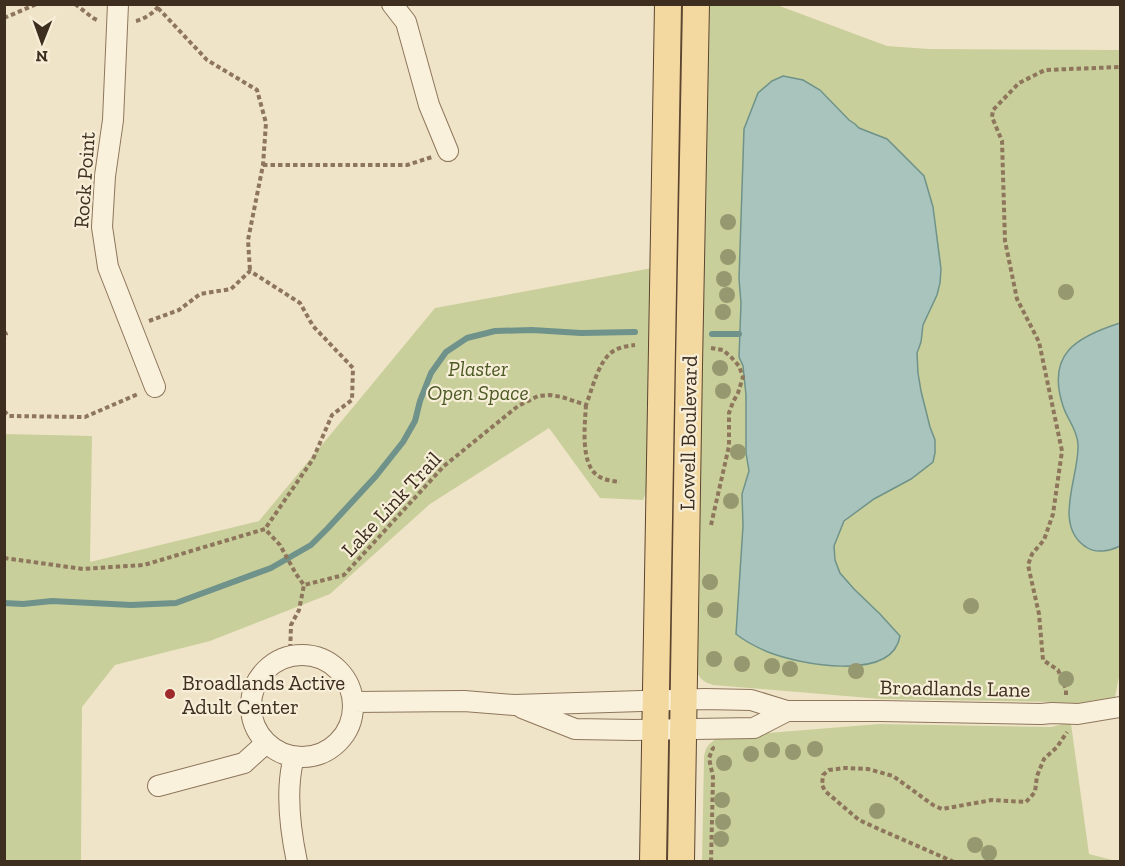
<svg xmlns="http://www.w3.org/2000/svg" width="1125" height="866" font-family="'Zilla Slab',serif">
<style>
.green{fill:#c9cf9b}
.water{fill:#a9c4bc;stroke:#6f938a;stroke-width:1.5}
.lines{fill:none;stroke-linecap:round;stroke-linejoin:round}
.stream{stroke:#6f938a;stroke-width:6}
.minor-casing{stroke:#8d765c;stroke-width:22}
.major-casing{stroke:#5b4430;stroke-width:28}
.path{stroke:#8d765c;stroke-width:4;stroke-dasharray:4.5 3;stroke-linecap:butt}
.minor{stroke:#faf1dc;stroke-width:20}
.major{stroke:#f3d9a0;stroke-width:26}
.tree{fill:#96986f}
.poi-dot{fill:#9e2a2b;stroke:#f7eed8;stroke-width:2}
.labels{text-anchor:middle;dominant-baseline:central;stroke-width:4.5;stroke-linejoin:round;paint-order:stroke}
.street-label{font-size:21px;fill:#3d2e20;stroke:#f7eed8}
.park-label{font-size:21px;font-style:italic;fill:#4d5a26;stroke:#f7eed8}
.poi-label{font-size:21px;fill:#3d2e20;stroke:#f7eed8;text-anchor:start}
</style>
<rect width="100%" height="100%" fill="#f0e4c8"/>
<path class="green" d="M 707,5 L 777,5 L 887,46 L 929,49 L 1120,50 L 1120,672 L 1115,697 L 1072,704 L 1055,702 L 881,699 L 713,685 C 703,682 699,678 695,668 Z
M 652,268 L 647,490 L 643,500 L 600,498 L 549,428 L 430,504 L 330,594 L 210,641 L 115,665 L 82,707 L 81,861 L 5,862 L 5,434 L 92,436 L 90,562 L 259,521 L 435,308 Z
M 879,724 L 1051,727 L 1063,724 L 1071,724 L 1089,854 L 1120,862 L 702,862 L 704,758 C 705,747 709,744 718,737 Z"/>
<path class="water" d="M 783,76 L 803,80 L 820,90 L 849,120 L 855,124 L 859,128 L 887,139 L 924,176 L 933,207 L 941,269 L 940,283 L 937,295 L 923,325 L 921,342 L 917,353 L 918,373 L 921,391 L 930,427 L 935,440 L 935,453 L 933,462 L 911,479 L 874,499 L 844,521 L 834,546 L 835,560 L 840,573 L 854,589 L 880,614 L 900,636 C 892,683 798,664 768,652 C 756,647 746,642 736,634 L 743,526 L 742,494 L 749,471 L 746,453 L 746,395 L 743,366 L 739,357 L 741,303 L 739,279 L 744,129 L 758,93 L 772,81 Z
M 1120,323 L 1120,546 C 1110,551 1096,554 1086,547 C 1052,525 1080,475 1078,444 C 1077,429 1067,419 1063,406 C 1046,354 1076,337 1120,323 Z"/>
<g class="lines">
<path class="stream" d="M 712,334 L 739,334
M 4,603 L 23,604 L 52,601 L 131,605 L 176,603 L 271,568 L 311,545 L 328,528 L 376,476 L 403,442 L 415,421 L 420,401 L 431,373 L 446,352 L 467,338 L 495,331 L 532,330 L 581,333 L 635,332"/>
<defs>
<path id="minor" d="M 118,4 L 113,120 L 105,176 L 102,227 L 108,267 L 155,387
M 392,4 L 406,22 L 429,105 L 448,151
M251 706a51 51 0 1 1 102 0a51 51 0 1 1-102 0Z
M 353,702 L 464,701 L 514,705 L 705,699 L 751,700 L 787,711 L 880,711 L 1041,714 L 1052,713 L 1078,714 L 1120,707
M 522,708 L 575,729 L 634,730 L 754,728 L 787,711
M 294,757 C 285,790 290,829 297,862
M 158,786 L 244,763 L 266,743"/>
<path id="major" d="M 653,862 L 668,4
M 681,862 L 689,365 L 696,4"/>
</defs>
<use href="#minor" class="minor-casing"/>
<use href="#major" class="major-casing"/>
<path class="path" d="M 75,4 L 93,18 L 99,21
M 158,8 L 207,60 L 257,90 L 266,123 L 263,165 L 248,240 L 250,271
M 4,18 L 37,4
M 136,21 C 145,19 155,12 160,4
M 263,165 L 407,165 L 432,157
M 149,321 L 179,310 L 200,294 L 231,289 L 250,271 L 300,303 L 313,326 L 353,368 L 352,400 L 332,415 L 313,459 L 265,529
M 4,331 L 6,334 L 4,339
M 586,405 C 585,423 580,463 597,475 C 603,480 612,481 620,482
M 4,411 L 9,416 L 85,417 L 138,394
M 711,525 L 729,446 L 729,413 L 733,402 L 738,393 L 743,377 L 739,366 L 731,357 L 723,350 L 711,348
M 4,558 L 83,569 L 144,565 L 265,529 L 280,545 L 296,574 L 304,585 L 344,575 L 444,466 L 518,406 L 538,396 L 550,395 L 562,397 L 586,405 C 592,390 598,362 612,352 C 619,347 627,346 635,345
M 290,656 L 291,625 L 299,610 L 304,585
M 1066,695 L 1066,689 L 1058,670 L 1043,660 L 1039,614 L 1028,565 L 1032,554 L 1044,540 L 1053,514 L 1062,451 L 1039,342 L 1017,299 L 1005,241 L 1002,141 L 992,117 L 993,110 L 1019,83 L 1045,70 L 1120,67
M 711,862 L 713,777 L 709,758 L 713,748 L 712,747
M 954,862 L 881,830 L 859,820 L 825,791 L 822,785 L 823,775 L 829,770 L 845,768 L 868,769 L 893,776 L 933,805 L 942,809 L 992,800 L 1026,802 L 1035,792 L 1037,776 L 1044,759 L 1057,747 L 1067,732"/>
<use href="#minor" class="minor"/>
<use href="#major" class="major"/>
</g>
<g class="tree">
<circle cx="728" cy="222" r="8"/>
<circle cx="728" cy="257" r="8"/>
<circle cx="724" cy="279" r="8"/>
<circle cx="1066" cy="292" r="8"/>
<circle cx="727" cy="295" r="8"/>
<circle cx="723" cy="312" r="8"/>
<circle cx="720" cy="368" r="8"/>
<circle cx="723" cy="391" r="8"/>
<circle cx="738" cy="452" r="8"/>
<circle cx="731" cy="501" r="8"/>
<circle cx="710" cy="582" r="8"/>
<circle cx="971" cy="606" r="8"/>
<circle cx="715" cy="610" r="8"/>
<circle cx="714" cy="659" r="8"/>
<circle cx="742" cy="664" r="8"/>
<circle cx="772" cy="666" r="8"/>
<circle cx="790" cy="669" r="8"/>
<circle cx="856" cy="671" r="8"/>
<circle cx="1066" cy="679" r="8"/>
<circle cx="815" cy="749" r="8"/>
<circle cx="772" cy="750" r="8"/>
<circle cx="793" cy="752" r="8"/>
<circle cx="751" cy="754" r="8"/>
<circle cx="724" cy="763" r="8"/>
<circle cx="722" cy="800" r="8"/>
<circle cx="877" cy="811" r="8"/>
<circle cx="723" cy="822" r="8"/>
<circle cx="721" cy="839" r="8"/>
<circle cx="975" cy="845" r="8"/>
<circle cx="989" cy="853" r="8"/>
</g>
<circle class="poi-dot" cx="170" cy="694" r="6"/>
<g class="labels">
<g class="street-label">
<text transform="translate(84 180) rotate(-86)">Rock Point</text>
<text transform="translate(688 433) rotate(-89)">Lowell Boulevard</text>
<text transform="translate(391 504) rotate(-47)">Lake Link Trail</text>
<text transform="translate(955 688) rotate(1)">Broadlands Lane</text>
</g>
<g class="park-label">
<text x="478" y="368">Plaster<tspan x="478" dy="24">Open Space</tspan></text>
</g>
<g class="poi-label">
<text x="182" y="682">Broadlands Active<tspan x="182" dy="24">Adult Center</tspan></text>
</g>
</g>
<rect width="1125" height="866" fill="none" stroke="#3d2e20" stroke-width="12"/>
<g transform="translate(42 42) rotate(181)" stroke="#f7eed8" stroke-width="4.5" paint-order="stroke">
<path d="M0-4.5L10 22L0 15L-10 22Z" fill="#3d2e20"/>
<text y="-9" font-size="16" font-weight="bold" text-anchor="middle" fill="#3d2e20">N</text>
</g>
</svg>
